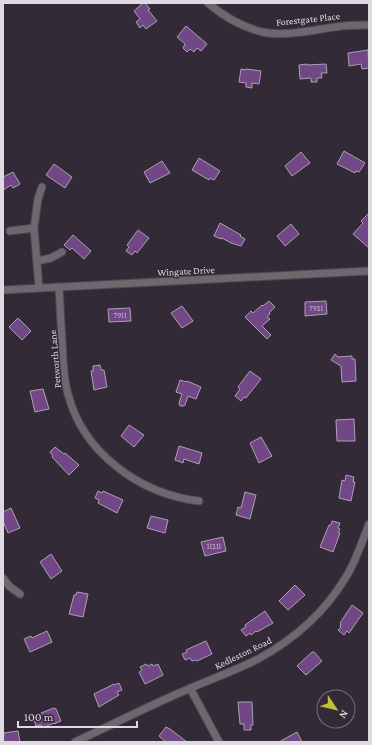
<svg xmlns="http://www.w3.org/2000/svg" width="372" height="745" font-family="'Crimson Pro',serif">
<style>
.building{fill:#724786;stroke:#aba1b1}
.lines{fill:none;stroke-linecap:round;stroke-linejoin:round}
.minor-casing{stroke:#4f4652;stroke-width:9}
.minor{stroke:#6c686e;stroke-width:7}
.labels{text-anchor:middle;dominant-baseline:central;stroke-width:3;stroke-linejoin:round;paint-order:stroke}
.number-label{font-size:8px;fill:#c4b5cb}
.street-label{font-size:10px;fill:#dfdae2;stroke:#332a37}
</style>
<rect width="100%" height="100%" fill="#332a37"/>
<path class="building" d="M 143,3 L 145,3 L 150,9 L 148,10 L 157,21 L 146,29 L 143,25 L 140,28 L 136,22 L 140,19 L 134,11 Z
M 186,26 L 207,44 L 201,51 L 197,48 L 194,52 L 190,49 L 187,52 L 183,48 L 185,44 L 177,37 Z
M 368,50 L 369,68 L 362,69 L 361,64 L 349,66 L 348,53 Z
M 307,64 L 307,65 L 326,64 L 327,73 L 321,73 L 322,78 L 317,78 L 317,82 L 311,82 L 311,78 L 300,79 L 299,65 Z
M 241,69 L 246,70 L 246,69 L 261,71 L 259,84 L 252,83 L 252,88 L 246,87 L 246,83 L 239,82 Z
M 344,151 L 365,163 L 359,172 L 356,171 L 355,173 L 337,164 Z
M 301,152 L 310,163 L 292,176 L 285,166 Z
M 199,158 L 220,171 L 214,180 L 210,178 L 209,180 L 192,170 Z
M 162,161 L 170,173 L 150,183 L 144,172 Z
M 54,164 L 72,177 L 65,188 L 46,175 Z
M 13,172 L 20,184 L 13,188 L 11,185 L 3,190 L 3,177 Z
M 369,213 L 369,248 L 353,234 L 363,223 L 361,221 Z
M 220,223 L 241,235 L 240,236 L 245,239 L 241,246 L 231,243 L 222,238 L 221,239 L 214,236 Z
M 291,224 L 299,234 L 285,246 L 277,236 Z
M 138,230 L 149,238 L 137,253 L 135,251 L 132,255 L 126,251 L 129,247 L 127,245 Z
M 73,235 L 91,251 L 84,259 L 72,248 L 70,250 L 64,245 Z
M 269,301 L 275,307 L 269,313 L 270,314 L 267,317 L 270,319 L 262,326 L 271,335 L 267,339 L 245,317 L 251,311 L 253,313 L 262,305 L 263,306 Z
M 326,301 L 327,314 L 305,316 L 305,302 Z
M 182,306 L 193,321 L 182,328 L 171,313 Z
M 130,308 L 131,321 L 109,322 L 108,309 Z
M 18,318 L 31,331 L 22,340 L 9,327 Z
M 335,354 L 338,357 L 352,356 L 352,359 L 355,359 L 356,381 L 342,382 L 341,366 L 331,360 Z
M 100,365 L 101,370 L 104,370 L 107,387 L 94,390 L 91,371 L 93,371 L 93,366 Z
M 250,371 L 261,379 L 246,398 L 244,397 L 241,401 L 235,396 L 240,389 L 238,387 Z
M 180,380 L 186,382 L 187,381 L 201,387 L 196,399 L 188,396 L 185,405 L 183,406 L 180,406 L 179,403 L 182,394 L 176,392 Z
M 43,389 L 49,409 L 35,412 L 30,391 Z
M 354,419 L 355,441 L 337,441 L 336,420 Z
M 129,425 L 144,435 L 134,447 L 121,436 Z
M 261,437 L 272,456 L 259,463 L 250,443 Z
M 179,446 L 202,453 L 199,464 L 184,459 L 183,463 L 175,460 Z
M 55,447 L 64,454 L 65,453 L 79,465 L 69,475 L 52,457 L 53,456 L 50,452 Z
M 346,475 L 354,477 L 353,482 L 355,482 L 351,501 L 339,498 L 342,480 L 345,481 Z
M 98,491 L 102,493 L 103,491 L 123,500 L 117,513 L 98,503 L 99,500 L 95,498 Z
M 245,492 L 256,495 L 250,519 L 236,515 L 238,507 L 241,508 Z
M 11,508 L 20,528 L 8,533 L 3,521 L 3,512 Z
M 151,516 L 168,520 L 165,533 L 147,528 Z
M 332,521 L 340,523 L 338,528 L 340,529 L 338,532 L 340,533 L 333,552 L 320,547 L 329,525 L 331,525 Z
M 223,537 L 226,551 L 205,556 L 201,542 Z
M 51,554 L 62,571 L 51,579 L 40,562 Z
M 295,585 L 305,595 L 288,610 L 279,601 Z
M 77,592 L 88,594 L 83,617 L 69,614 L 74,595 L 76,595 Z
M 352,605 L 363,613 L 349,633 L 347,631 L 344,635 L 338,630 L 341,627 L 340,626 L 341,624 L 340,623 Z
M 265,611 L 273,623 L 257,632 L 256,631 L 251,635 L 250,633 L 246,636 L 241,630 L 246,627 L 245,625 Z
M 47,631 L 52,642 L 30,652 L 24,639 L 31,636 L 32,638 Z
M 206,641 L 212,654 L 197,661 L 195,660 L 192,661 L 190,658 L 185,660 L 182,654 L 187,652 L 186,650 Z
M 312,652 L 314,652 L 322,661 L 306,675 L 297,666 Z
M 146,664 L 148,666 L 152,664 L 153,666 L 158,664 L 163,675 L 145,684 L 139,672 L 142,670 L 140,667 Z
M 119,683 L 122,690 L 117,692 L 119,695 L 99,707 L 94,694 L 114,684 L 114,685 Z
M 238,702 L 252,702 L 253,725 L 251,725 L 251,730 L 244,730 L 244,724 L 240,724 Z
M 54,708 L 56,709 L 61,721 L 54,724 L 54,723 L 42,728 L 41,725 L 36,726 L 34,720 L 41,715 L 41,713 Z
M 166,727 L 170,729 L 187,742 L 166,742 L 159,736 Z
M 18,731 L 20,742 L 3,742 L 4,733 Z
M 297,732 L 302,742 L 279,742 Z"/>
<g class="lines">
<defs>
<path id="minor" d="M 208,3 C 223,16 243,27 262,32 C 284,37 313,30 335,27 C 346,25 358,25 369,25
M 10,231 L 34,228
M 37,261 L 51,258 L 62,252
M 59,287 C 60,305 61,324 62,342 C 63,359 63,377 68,394 C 83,453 140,494 199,501
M 39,288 L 34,228 L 38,199 L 42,187
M 3,290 L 369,271
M 3,578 L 9,586 L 20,594
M 190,688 L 219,742
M 75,742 C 114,724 152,704 191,688 C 213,678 237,670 258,659 C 293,640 325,612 346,577 C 356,561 362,542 369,524"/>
</defs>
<use href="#minor" class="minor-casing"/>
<use href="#minor" class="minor"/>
</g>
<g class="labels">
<g class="number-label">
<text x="316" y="308">7921</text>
<text x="120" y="315">7911</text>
<text x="214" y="546">11211</text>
</g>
<g class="street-label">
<text transform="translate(308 19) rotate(-6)">Forestgate Place</text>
<text transform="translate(186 271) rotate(-3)">Wingate Drive</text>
<text transform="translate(55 359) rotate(-95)">Petworth Lane</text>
<text transform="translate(243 653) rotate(-26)">Kedleston Road</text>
</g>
</g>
<rect width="372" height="745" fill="none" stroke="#dfdae2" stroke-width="8"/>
<g transform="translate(336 709) rotate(125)"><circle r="19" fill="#332a37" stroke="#78707b"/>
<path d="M0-3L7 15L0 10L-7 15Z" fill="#c6bc3c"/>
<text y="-6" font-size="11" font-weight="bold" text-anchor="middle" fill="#dfdae2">N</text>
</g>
<path d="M18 721v6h119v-6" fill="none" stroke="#dfdae2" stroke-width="2"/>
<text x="24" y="721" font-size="12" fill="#dfdae2" stroke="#332a37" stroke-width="3" paint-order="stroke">100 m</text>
</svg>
